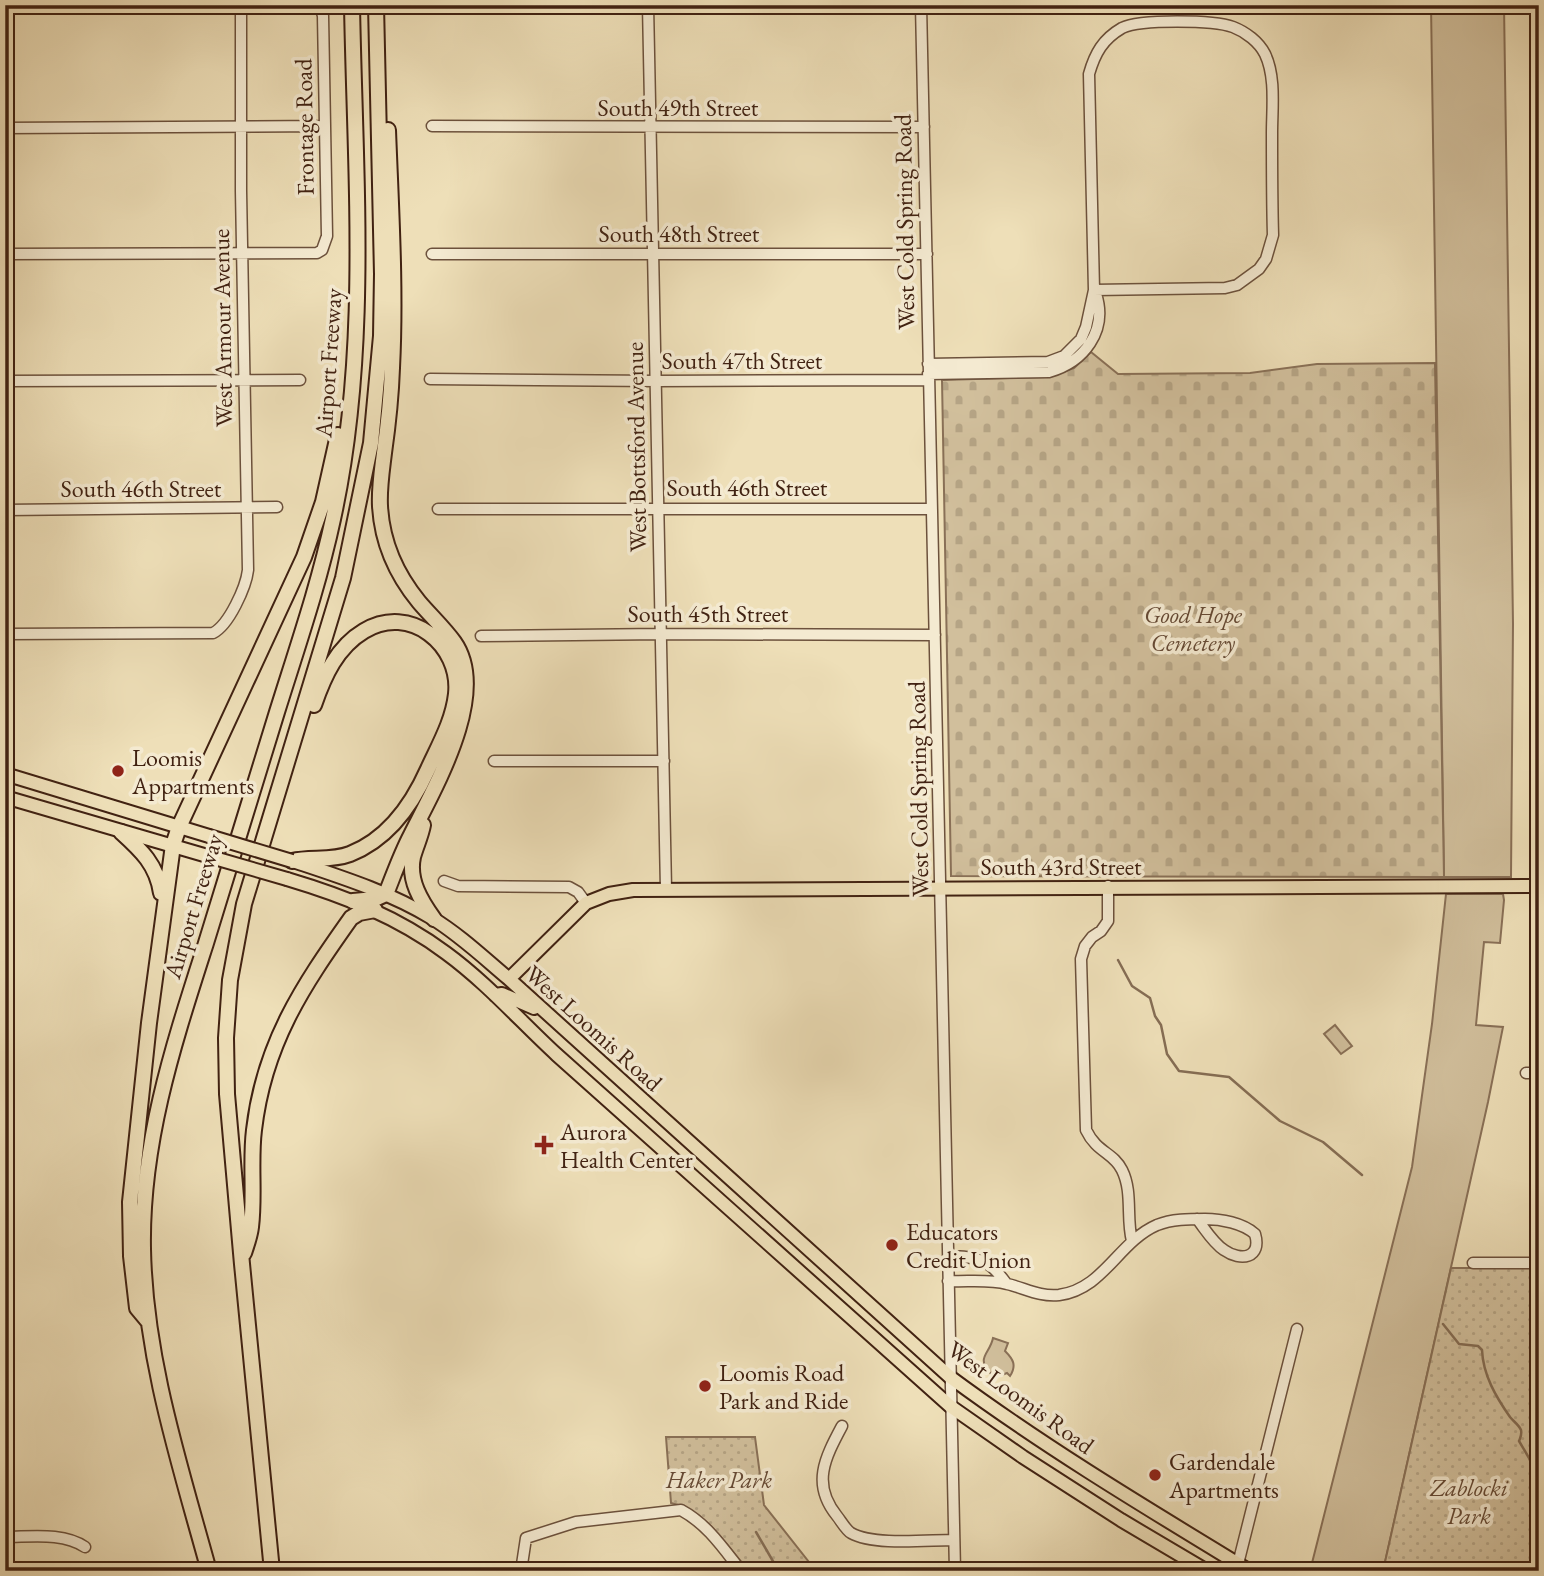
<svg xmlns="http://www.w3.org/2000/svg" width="1544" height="1576" font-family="'EB Garamond',serif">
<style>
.grass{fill:#d1bf9c;stroke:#897057;stroke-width:2}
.cemetery{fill:url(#cemetery-stones);stroke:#897057;stroke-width:2}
.park{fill:url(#park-dots);stroke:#897057;stroke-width:2}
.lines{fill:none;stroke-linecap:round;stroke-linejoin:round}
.stream{stroke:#856d54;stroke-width:2.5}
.minor-casing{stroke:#6c513c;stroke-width:13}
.major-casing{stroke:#412212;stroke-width:16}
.highway-casing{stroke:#412212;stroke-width:18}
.minor{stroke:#f4ead1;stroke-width:10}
.major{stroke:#eedfb8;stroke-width:12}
.highway{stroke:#eedfb8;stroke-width:14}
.major-bridge-casing{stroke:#412212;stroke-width:16;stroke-linecap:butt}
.major-bridge{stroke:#eedfb8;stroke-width:12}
.poi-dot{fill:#8f2418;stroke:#f4ead1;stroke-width:2.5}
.labels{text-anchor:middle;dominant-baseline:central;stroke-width:7;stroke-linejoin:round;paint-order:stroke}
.street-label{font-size:24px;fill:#412212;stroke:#f4ead1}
.park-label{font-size:24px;font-style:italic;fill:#654934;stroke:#f4ead1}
.poi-label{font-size:24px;fill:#412212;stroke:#f4ead1;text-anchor:start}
</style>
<defs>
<pattern id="cemetery-stones" width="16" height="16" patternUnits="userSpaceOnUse" patternTransform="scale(1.75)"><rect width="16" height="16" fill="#d1bf9c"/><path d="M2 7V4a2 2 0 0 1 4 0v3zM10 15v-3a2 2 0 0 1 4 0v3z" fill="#b5a485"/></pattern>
<pattern id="park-dots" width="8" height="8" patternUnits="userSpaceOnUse" patternTransform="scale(1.75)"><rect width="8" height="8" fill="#d1bf9c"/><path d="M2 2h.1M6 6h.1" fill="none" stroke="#b5a485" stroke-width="1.8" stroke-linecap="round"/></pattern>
</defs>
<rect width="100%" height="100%" fill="#eedfb8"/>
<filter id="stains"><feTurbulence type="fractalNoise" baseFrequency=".00286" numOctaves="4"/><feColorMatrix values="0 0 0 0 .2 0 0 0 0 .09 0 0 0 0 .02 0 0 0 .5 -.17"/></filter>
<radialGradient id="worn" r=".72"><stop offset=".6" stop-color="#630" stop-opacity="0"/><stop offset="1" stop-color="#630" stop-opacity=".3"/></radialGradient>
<path class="grass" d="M 1431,5 L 1504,5 L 1513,624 L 1511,877 L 1444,877 Z
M 1446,894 L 1503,894 L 1504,900 L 1500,943 L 1484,942 L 1476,1025 L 1503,1027 L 1488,1102 L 1383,1571 L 1310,1571 L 1412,1167 L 1432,1024 Z
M 1335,1025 L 1352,1046 L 1341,1054 L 1324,1034 Z
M 993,1338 L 1008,1343 L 1005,1351 C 1013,1359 1017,1365 1010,1376 L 1007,1373 L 1002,1375 L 991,1374 C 975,1357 990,1354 993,1338 Z"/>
<path class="cemetery" d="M 1091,352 L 1118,374 L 1250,373 L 1317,364 L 1435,363 L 1444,877 L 951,876 L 942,380 L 1045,377 L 1074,368 Z"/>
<path class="park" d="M 1451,1268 L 1539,1268 L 1539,1571 L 1383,1571 Z
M 666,1437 L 755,1437 L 764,1505 L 816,1571 L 749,1571 C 727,1546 705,1509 671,1503 Z"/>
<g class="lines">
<path class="stream" d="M 1118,960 L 1132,986 L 1150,998 L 1155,1016 L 1161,1025 L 1167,1054 L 1179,1071 L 1229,1077 L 1280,1121 L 1323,1142 L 1362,1175
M 1443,1324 L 1459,1344 L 1478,1346 L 1482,1350 C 1483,1375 1496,1397 1510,1417 C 1514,1422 1519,1425 1521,1430 C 1522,1435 1521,1436 1519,1441 L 1539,1475
M 756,1532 L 774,1563 L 786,1571"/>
<defs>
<path id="minor" d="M 648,5 L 666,889
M 921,5 C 932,527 943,1049 955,1571
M 432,126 L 924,127
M 5,128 L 325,126
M 5,254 L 317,253 L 322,250 L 327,236 L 323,16 L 320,5
M 432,254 L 927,254
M 928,364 L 1048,362 L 1064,356 L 1081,339 L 1086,327 L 1094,290 L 1089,74 C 1095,53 1103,39 1122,28 C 1140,19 1214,20 1233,27 C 1246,32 1259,42 1265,54 C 1276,77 1272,108 1272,133 C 1272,167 1272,201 1273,235 L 1266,259 L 1259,269 L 1237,285 L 1225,288 L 1094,290
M 928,374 L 1049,372 C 1084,362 1108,331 1096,294
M 430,379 L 656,381 L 928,380
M 5,381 L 300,380
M 438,509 L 930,509
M 5,510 L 277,507
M 5,634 L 213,633 C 229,625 246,587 248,570 L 241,191 L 241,5
M 481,636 L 661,634 L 935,635
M 494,761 L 664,761
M 444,881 L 458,886 L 569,887 L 578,892 L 586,903
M 1108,886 L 1108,921 L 1101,931 L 1092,937 L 1085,946 L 1081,959 L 1086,1130 C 1097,1153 1113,1152 1122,1170 C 1133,1192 1126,1218 1132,1241
M 1526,1073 L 1539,1073
M 948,1256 C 978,1257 988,1258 1006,1283
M 1473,1263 L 1539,1263
M 948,1281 C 967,1282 990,1279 1007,1284 C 1025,1288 1039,1297 1059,1295 C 1104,1289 1118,1242 1157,1225 C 1172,1219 1189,1219 1205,1219 C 1221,1219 1243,1223 1255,1234 C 1262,1258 1241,1262 1224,1250 C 1213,1243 1205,1229 1197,1219
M 842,1426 C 825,1458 811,1484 837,1516 C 841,1521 846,1530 851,1533 C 874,1546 927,1540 954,1540
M 5,1537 C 31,1537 63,1532 85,1547
M 521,1571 L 526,1538 L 576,1522 L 681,1510 C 707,1524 723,1548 741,1571
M 1235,1571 L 1238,1564 L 1297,1329"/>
<path id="major" d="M 5,774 L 209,836
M 5,797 L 204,855
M 293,861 C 341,877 389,892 432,918 C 460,935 484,958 509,979 L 950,1377 C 1046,1448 1148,1509 1250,1571
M 287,879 C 344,896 398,917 446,953 C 487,983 520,1021 557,1055 L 950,1406 L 1023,1457 L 1121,1520 L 1207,1571
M 509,979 L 586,903 L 609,894 L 633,890 L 1539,886
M 495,995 L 502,994 L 534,1008"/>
<path id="highway" d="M 423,825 C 421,836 416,846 413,857 C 408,880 421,901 434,919
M 121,832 C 141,850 157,865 161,893
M 292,861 C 311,857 332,861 350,854 C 388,839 412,805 428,769 C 439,745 453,721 456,694 C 461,645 410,603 364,631 C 337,647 324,676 314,705
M 353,901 L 375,899 L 386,894 C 394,874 401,854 411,835 C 435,787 490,693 454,642 C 444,628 430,615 419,602 C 396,574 382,542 380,506 C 379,488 382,470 384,453 C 388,425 391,397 392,368 C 396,289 391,209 388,130
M 244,1253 C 247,1244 250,1236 251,1227 C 255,1195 250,1162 254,1130 C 264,1044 302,987 351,918 L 359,913 L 375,910
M 147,1320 L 137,1308 L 131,1256 L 130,1202 L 149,1023 L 173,845 L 179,827 L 304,557 L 323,502 L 338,435
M 209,1571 C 180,1465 145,1359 143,1249 C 141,1142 174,1043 206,943 C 230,866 253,789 277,712 C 297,648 319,584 333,519 C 370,351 355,176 352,5
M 272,1571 L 242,1264 L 227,1094 L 226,1038 L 230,980 L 244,904 L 343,578 L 371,443 L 381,336 L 382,274 L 376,5"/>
</defs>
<use href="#minor" class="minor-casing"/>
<use href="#major" class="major-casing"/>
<use href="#highway" class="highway-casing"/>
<use href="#minor" class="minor"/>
<use href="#major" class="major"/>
<use href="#highway" class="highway"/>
<defs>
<path id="major-bridge" d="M 209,836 L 292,861
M 204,855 L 287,879"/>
</defs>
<use href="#major-bridge" class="major-bridge-casing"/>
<use href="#major-bridge" class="major-bridge"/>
</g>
<g class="poi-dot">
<circle cx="118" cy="771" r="7"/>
<path d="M540.5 1134.5h7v7h7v7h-7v7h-7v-7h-7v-7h7z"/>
<circle cx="892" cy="1245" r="7"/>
<circle cx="705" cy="1386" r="7"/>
<circle cx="1155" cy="1475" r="7"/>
</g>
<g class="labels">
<g class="street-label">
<text x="678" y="107">South 49th Street</text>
<text transform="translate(304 127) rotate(-91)">Frontage Road</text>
<text transform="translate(904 222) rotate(-91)">West Cold Spring Road</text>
<text x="679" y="233">South 48th Street</text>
<text transform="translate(222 328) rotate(-91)">West Armour Avenue</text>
<text x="742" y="360">South 47th Street</text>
<text transform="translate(328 363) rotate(-86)">Airport Freeway</text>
<text transform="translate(636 447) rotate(-91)">West Bottsford Avenue</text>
<text x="747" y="487">South 46th Street</text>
<text x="141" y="488">South 46th Street</text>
<text x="708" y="613">South 45th Street</text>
<text transform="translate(918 789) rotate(-91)">West Cold Spring Road</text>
<text x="1061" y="866">South 43rd Street</text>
<text transform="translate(193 906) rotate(-73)">Airport Freeway</text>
<text transform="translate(594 1028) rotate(42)">West Loomis Road</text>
<text transform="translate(1021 1397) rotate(36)">West Loomis Road</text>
</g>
<g class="park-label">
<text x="1193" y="614">Good Hope<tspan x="1193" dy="28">Cemetery</tspan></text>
<text x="719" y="1479">Haker Park</text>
<text x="1469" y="1487">Zablocki<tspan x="1469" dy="28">Park</tspan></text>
</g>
<g class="poi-label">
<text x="132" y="757">Loomis<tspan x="132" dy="28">Appartments</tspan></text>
<text x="560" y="1131">Aurora<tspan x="560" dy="28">Health Center</tspan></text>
<text x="906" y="1231">Educators<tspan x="906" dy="28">Credit Union</tspan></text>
<text x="719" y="1372">Loomis Road<tspan x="719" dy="28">Park and Ride</tspan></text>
<text x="1169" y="1461">Gardendale<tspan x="1169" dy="28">Apartments</tspan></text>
</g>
</g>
<rect width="1544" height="1576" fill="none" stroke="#eedfb8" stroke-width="28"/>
<rect x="7" y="7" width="1530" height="1562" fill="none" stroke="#412212" stroke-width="3.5"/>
<rect x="14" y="14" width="1516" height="1548" fill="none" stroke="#412212" stroke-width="2"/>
<rect width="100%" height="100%" filter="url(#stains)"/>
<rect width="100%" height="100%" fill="url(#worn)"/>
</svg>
